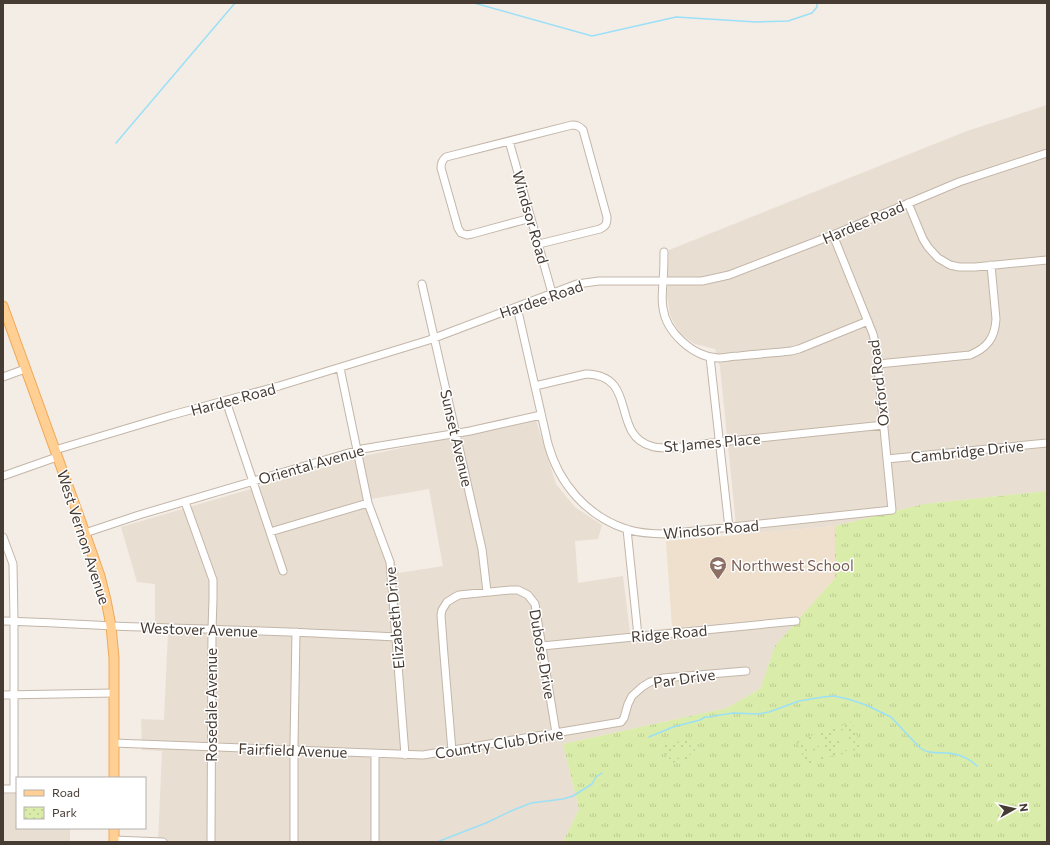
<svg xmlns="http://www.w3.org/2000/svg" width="1050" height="845" font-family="Commissioner,sans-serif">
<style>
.residential{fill:#e9ded2;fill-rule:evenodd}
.education{fill:#efe0cd}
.grass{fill:url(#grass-tufts)}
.park{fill:url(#park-dots)}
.pitch{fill:#d9eca9}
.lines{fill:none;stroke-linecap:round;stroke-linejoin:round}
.stream{stroke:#9be0f7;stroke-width:1.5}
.minor-casing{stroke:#c3b6a9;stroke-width:9}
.major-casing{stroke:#efa958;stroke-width:11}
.minor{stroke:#fff;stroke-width:7}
.major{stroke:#ffcf93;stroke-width:9}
.labels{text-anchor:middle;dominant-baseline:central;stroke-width:3;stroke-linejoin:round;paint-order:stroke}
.street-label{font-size:15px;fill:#473c34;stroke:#fff}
.education-label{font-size:15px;fill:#785e54;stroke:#fff;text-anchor:start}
</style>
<defs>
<pattern id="grass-tufts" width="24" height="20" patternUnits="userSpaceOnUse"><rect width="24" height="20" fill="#d9eca9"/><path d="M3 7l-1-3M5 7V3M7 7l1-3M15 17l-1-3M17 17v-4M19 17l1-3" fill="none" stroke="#bccb92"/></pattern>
<pattern id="park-dots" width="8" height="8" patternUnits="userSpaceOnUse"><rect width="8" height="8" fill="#d9eca9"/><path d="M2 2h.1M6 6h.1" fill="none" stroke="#bccb92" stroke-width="1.8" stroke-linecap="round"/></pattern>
</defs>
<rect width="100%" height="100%" fill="#f4ede5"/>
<path class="residential" d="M 1047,105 L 1047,491 L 924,504 L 835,526 L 737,535 L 720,367 L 715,349 L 695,344 L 680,334 L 670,315 L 667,296 L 669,250 L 967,131 Z
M 536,420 L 556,484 L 575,507 L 602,525 L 598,539 L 575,541 L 578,583 L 623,576 L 630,632 L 802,616 L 775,646 L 760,689 L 727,708 L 563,744 L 579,809 L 563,842 L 158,842 L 162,751 L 142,750 L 141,719 L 164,720 L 168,633 L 155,630 L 155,584 L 137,582 L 121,527 L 363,456 ZM 429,489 L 443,566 L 399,573 L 371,499 Z
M 3,794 L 17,794 L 17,828 L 70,828 L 70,842 L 3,842 Z"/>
<path class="education" d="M 835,526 L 835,578 L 802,616 L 672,628 L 666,541 L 737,535 Z"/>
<path class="grass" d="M 1047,491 L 1047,842 L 563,842 L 579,809 L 563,744 L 727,708 L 760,689 L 775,646 L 835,578 L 835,526 L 924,504 Z"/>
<path class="park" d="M 852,722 L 861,748 L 834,757 L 833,755 L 806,765 L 797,741 L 824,731 L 825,732 Z
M 692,738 L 697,756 L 669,764 L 664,745 Z"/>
<path class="pitch" d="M 848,728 L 851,736 L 833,743 L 830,735 Z
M 821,736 L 824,744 L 806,750 L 803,742 Z
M 852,738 L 855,747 L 838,753 L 835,745 Z
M 689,745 L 690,747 L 692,746 L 694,751 L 691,752 L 691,754 L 674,759 L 673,757 L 670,758 L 669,753 L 672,753 L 671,751 Z
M 825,746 L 828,755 L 810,761 L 807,753 Z"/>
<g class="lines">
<path class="stream" d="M 474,3 L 592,36 L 676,17 L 756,22 L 788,21 L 812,13 L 817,7 L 817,3
M 116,143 L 235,3
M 649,737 L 673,727 L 700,720 L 705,717 L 711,717 L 714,716 L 733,713 L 758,714 L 769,712 L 799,701 L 823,697 L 834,696 L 848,699 L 866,705 L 891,717 L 920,748 C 928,754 938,752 948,753 C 958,754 969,758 977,766
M 437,842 L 486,823 L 511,811 L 531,803 L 563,799 L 573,796 L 592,784 L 596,777 L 602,773"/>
<defs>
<path id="minor" d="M 509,141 L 552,293
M 908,203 L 923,239 L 928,247 L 938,258 L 950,265 L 959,267 L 975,267 L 1047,260
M 531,218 L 472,234 L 467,235 L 461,233 L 458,228 L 441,168 C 441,163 442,160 446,157 L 572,125 C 577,125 579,126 583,130 L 607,217 C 607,224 606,226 600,229 L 539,244
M 664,252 C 664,262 664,271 663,280 C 663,289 661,298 663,308 C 666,332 693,357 718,358 C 725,358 732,356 739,356 C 757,354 774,353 791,351 L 799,349 L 868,321
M 422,284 L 482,549 L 487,592
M 517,307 L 548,444 C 559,484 587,516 626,529 C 639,533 653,534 666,534 L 892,510 L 876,347 L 873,334 L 833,235
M 710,357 L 729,528
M 878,364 L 970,355 C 987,348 995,338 996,319 L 991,265
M 340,368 L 368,503 L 390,562 L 405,755
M 3,377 L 25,369
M 535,386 L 586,374 C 639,375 610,434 651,446 C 665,451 696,445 711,443 C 769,437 826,431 884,425
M 226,401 L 283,571
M 55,450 L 172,415 L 279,386 L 429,340 L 577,284 L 599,281 L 702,281 L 729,275 L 833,235 L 959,182 L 1047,153
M 887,459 L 1047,443
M 3,476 L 57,457
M 185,502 L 213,580 L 213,599 L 212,629 L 211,842
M 627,529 L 638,636
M 270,532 L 368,503
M 85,533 L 139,515 L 362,449 L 470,431 L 541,415
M 3,537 L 13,564 L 14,621 L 14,789
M 3,621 C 39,622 76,624 112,626 C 207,629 301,632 396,637
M 542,646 L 796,621
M 3,695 L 114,693
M 114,743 L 423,755 L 621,722 L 624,718 L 628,704 L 632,696 L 642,687 L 650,682 L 663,678 L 746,671
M 452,751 L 444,655 L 441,615 L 442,610 L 447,602 L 455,597 L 459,595 L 511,590 L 518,590 L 528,595 L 535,604 L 536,611 L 556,733
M 3,789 L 17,789
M 114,840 L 163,842
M 294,842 L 294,744 L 296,632
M 375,842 L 375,754"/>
<path id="major" d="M 3,306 L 85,533 L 100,576 L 106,600 L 111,626 L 114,658 L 114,778
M 114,842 L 114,828"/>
</defs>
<use href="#minor" class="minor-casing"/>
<use href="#major" class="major-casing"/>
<use href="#minor" class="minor"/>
<use href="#major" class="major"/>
</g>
<defs>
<symbol id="school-pin" viewBox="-11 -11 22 30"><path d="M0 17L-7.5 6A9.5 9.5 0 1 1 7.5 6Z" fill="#8d6e63" stroke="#fff"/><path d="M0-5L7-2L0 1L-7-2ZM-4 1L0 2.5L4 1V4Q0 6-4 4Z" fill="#fff"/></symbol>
</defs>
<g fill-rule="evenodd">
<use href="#school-pin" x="708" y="555" width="20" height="27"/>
</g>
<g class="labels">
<g class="street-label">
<text transform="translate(531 217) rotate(74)">Windsor Road</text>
<text transform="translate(863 222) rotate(-23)">Hardee Road</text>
<text transform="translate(541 299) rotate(-19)">Hardee Road</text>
<text transform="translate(878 383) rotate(-97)">Oxford Road</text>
<text transform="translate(233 399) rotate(-15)">Hardee Road</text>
<text transform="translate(457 438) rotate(77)">Sunset Avenue</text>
<text transform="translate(712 442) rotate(-5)">St James Place</text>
<text transform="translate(967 451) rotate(-6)">Cambridge Drive</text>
<text transform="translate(311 464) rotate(-16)">Oriental Avenue</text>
<text transform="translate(711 529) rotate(-5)">Windsor Road</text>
<text transform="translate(84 537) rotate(72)">West Vernon Avenue</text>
<text transform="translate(394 618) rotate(-95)">Elizabeth Drive</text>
<text transform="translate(199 629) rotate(2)">Westover Avenue</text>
<text transform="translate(669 633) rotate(-5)">Ridge Road</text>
<text transform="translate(543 654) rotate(80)">Dubose Drive</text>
<text transform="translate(684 678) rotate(-8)">Par Drive</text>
<text transform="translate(211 705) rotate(-90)">Rosedale Avenue</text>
<text transform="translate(499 743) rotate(-9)">Country Club Drive</text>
<text transform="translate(293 750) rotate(2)">Fairfield Avenue</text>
</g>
<g class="education-label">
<text x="731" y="565">Northwest School</text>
</g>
</g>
<rect width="1050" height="845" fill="none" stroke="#473c34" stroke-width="8"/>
<rect x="16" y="777" width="130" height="52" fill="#ffffff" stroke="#b5b1ae"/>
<rect x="24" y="790" width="20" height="6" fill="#ffcf93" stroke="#b5b1ae"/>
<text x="52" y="797" font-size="12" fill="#473c34">Road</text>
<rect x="24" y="807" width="20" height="12" fill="url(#park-dots)" stroke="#b5b1ae"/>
<text x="52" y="817" font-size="12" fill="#473c34">Park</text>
<g transform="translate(1014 809) rotate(82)" stroke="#ffffff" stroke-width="3" paint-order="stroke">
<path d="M0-3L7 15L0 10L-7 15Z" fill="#473c34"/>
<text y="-6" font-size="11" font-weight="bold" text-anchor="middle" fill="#473c34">N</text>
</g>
</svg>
